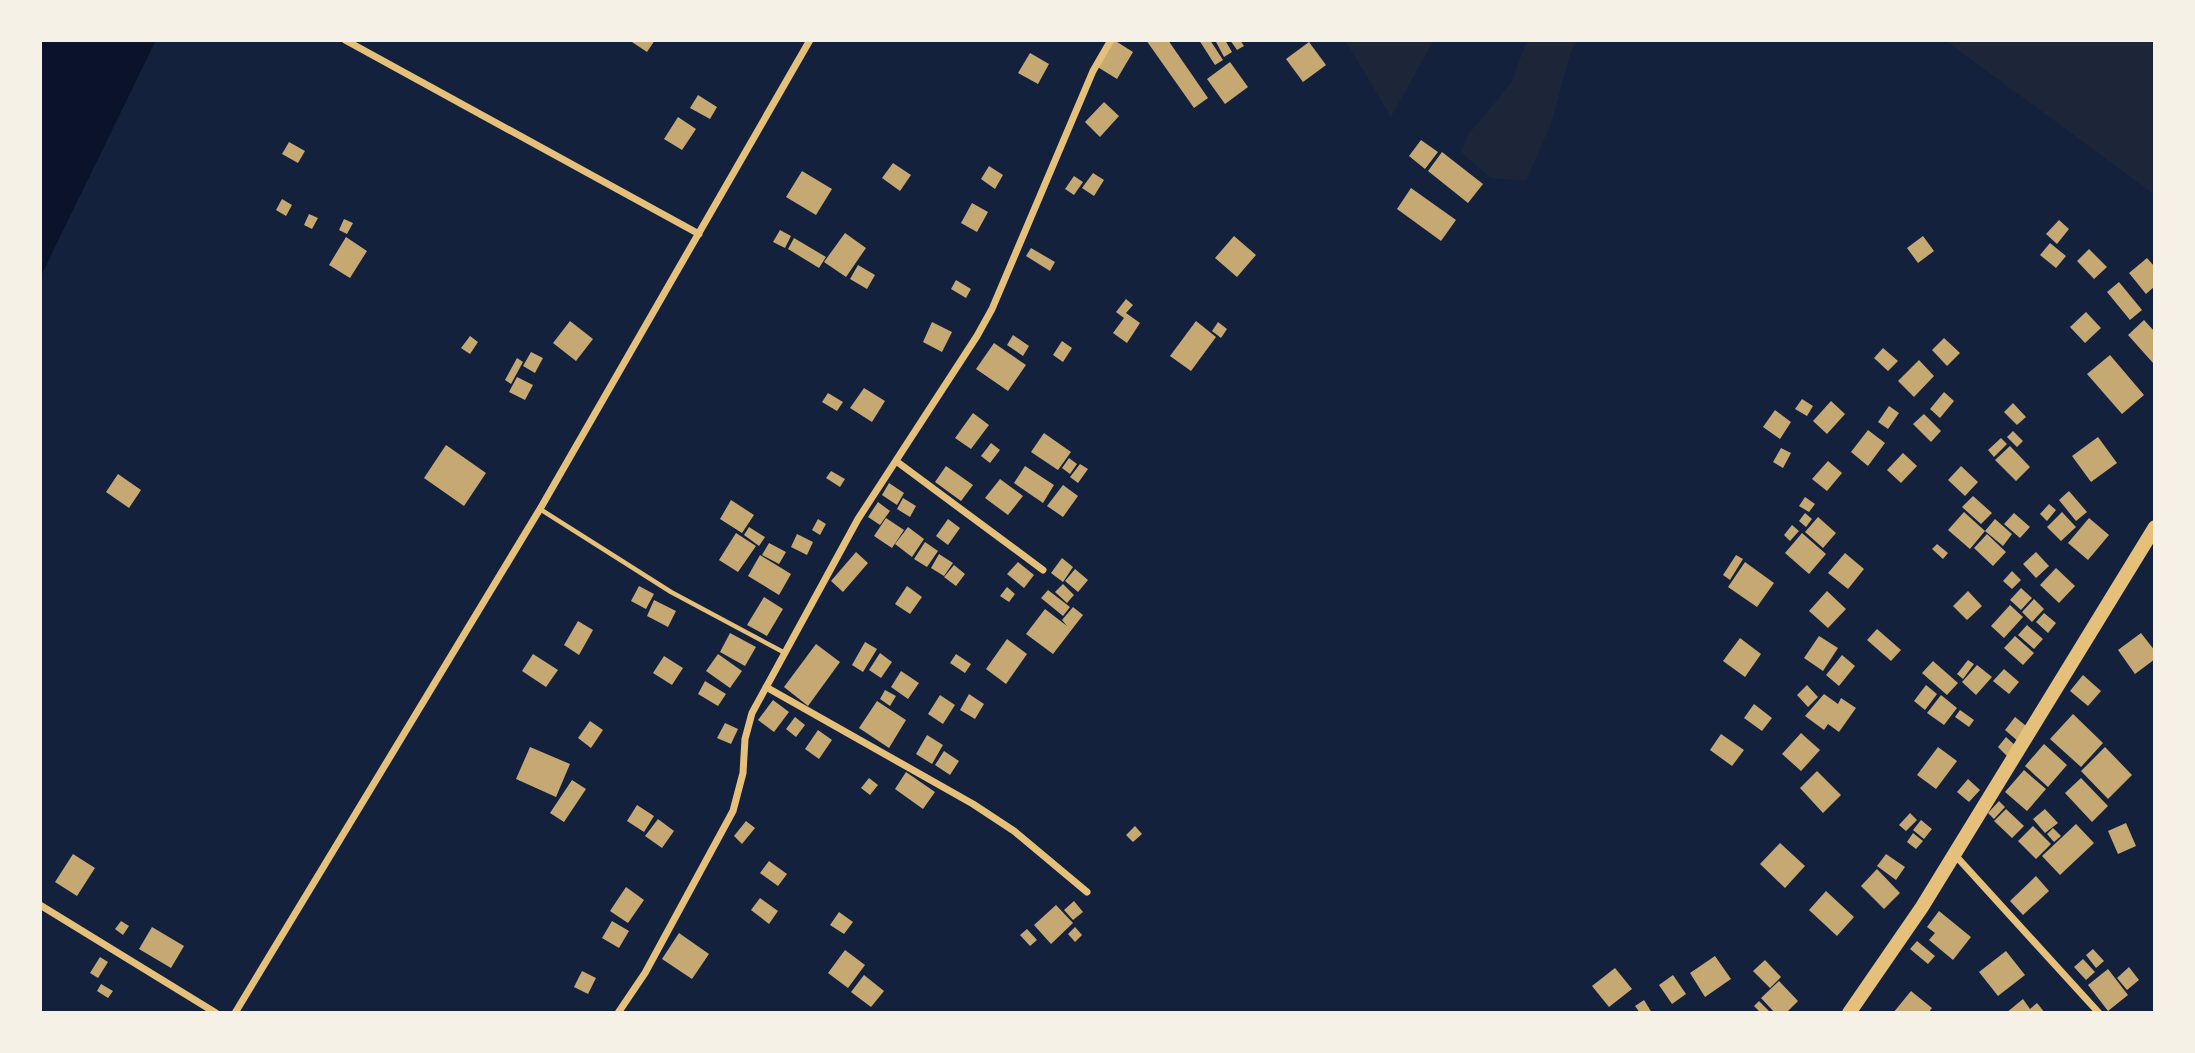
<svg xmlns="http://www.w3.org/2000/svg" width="2195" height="1053" font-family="Inter,sans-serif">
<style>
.green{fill:#1d2539}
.water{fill:#0b132b}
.building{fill:#c6a872}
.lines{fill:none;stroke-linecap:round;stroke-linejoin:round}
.service{stroke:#e5c07b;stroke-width:4.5}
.minor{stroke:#e5c07b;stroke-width:7}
.secondary{stroke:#e5c07b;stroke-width:14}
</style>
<rect width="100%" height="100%" fill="#14213d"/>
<path class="green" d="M 1345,40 L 1434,40 L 1391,117 Z
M 1527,40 L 1577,40 L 1570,55 L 1551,124 L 1526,181 L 1491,178 L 1461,152 L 1467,136 L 1511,83 Z
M 1945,40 L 2155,40 L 2155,195 Z"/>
<path class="water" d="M 40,40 L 156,40 L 40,278 Z"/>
<path class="building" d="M 629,40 L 655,40 L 647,52 Z
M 1114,40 L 1133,52 L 1117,79 L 1096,66 Z
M 1146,40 L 1168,40 L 1208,98 L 1194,108 Z
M 1199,40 L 1210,40 L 1223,60 L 1215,65 Z
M 1215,40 L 1225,40 L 1232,52 L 1224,57 Z
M 1230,40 L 1240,40 L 1244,46 L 1237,50 Z
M 1309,42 L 1326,65 L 1303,82 L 1286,59 Z
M 1030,53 L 1049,64 L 1038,84 L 1018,73 Z
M 1230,62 L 1248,87 L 1225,104 L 1207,79 Z
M 698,95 L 717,107 L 710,119 L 690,108 Z
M 1104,102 L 1119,116 L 1100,137 L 1085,122 Z
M 678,117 L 696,129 L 682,150 L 664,139 Z
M 1421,140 L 1438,152 L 1425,169 L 1409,156 Z
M 289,142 L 305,151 L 298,163 L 282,154 Z
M 1442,152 L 1483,184 L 1468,203 L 1428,171 Z
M 893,163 L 911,175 L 900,191 L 882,178 Z
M 989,166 L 1003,175 L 995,189 L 981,179 Z
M 802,171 L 832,189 L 816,215 L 786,197 Z
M 1093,173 L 1104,180 L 1094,196 L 1082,188 Z
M 1074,176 L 1083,182 L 1074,195 L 1065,189 Z
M 1411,188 L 1456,220 L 1441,241 L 1397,209 Z
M 282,199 L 292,205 L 286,216 L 276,210 Z
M 972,203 L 988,212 L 977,232 L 961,223 Z
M 309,214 L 318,218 L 312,229 L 304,225 Z
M 344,219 L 353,223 L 347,234 L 339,230 Z
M 2059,220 L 2069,229 L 2057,244 L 2046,234 Z
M 780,230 L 791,236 L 785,248 L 773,242 Z
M 845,233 L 866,248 L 846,277 L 824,262 Z
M 1234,236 L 1256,255 L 1237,277 L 1215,258 Z
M 1923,236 L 1934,251 L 1918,263 L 1907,248 Z
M 346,237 L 367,251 L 350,278 L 329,265 Z
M 794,238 L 826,257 L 819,268 L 788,249 Z
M 2050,243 L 2066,256 L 2056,268 L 2040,255 Z
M 1031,248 L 1055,262 L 1050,271 L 1026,256 Z
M 2089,249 L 2107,267 L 2094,279 L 2077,261 Z
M 2147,258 L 2155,267 L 2155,286 L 2146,294 L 2129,273 Z
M 858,265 L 875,275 L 867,289 L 850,279 Z
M 956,280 L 971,289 L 966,298 L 951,289 Z
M 2119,282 L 2142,310 L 2130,320 L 2107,292 Z
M 1126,299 L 1133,305 L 1126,313 L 1140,323 L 1127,343 L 1113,333 L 1124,318 L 1116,312 Z
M 2086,312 L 2101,328 L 2085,343 L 2070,327 Z
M 2144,320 L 2155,332 L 2153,363 L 2128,335 Z
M 570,321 L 593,339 L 576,361 L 553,343 Z
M 1196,321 L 1216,337 L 1191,371 L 1170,356 Z
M 932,322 L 952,332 L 942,352 L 923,342 Z
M 1218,322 L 1227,329 L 1221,338 L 1212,331 Z
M 1013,335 L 1029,346 L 1023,356 L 1007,345 Z
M 470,336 L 478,342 L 470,354 L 461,348 Z
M 1944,338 L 1960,353 L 1947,366 L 1932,350 Z
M 1062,341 L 1072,348 L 1063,362 L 1053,355 Z
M 994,343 L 1026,365 L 1008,391 L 976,369 Z
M 1883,348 L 1898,361 L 1888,371 L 1874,358 Z
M 531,352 L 543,358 L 535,373 L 523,366 Z
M 2110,355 L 2144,395 L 2122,414 L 2087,374 Z
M 517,358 L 523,362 L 511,384 L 505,380 Z
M 1919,360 L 1934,376 L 1914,397 L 1898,381 Z
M 517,377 L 533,385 L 525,400 L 509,392 Z
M 864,388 L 885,401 L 872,422 L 850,408 Z
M 1944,392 L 1954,401 L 1940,418 L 1930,409 Z
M 828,393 L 843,402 L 837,411 L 822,402 Z
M 1802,399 L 1813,406 L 1807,416 L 1795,409 Z
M 1831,401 L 1845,414 L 1827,434 L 1813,421 Z
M 2013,403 L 2026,417 L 2017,425 L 2004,412 Z
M 1889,406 L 1899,413 L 1888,429 L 1878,422 Z
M 1775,410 L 1791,422 L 1780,439 L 1763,427 Z
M 973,413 L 989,425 L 971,449 L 955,438 Z
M 1924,414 L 1941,431 L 1931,442 L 1913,424 Z
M 1868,430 L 1885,443 L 1868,466 L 1851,452 Z
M 2013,431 L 2023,441 L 2017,447 L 2007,437 Z
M 1044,433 L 1071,452 L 1058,470 L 1031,452 Z
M 2098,437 L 2117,463 L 2091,482 L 2072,456 Z
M 2001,438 L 2007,444 L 1994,457 L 1988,450 Z
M 991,443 L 1000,450 L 990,463 L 981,456 Z
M 446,445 L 486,473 L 464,506 L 424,478 Z
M 2010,446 L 2030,467 L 2016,481 L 1995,460 Z
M 1781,448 L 1791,453 L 1783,468 L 1773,462 Z
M 1903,453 L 1917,466 L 1901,483 L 1887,470 Z
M 1069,458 L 1077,464 L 1070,474 L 1062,468 Z
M 1828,461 L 1842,473 L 1827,491 L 1812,479 Z
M 1080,464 L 1088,469 L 1078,483 L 1070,477 Z
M 946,466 L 973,485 L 961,501 L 935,482 Z
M 1025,466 L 1054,485 L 1043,503 L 1014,483 Z
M 1961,466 L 1978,482 L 1965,496 L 1948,480 Z
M 831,471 L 845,479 L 840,487 L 826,478 Z
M 118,474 L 141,490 L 129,508 L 106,492 Z
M 1000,479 L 1023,496 L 1008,515 L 985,498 Z
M 889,483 L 904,493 L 897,505 L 882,495 Z
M 1063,485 L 1078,496 L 1063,517 L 1047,506 Z
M 2069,491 L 2087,512 L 2076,521 L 2059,500 Z
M 1973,496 L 1992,513 L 1981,524 L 1962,507 Z
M 1805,497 L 1815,504 L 1809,512 L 1799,506 Z
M 903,498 L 916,506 L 910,517 L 897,509 Z
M 731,500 L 754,515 L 742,533 L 720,519 Z
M 878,502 L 890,511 L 880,525 L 868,517 Z
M 2049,504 L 2056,510 L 2047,521 L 2040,514 Z
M 1964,512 L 1985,531 L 1970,549 L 1948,530 Z
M 2062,512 L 2076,527 L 2061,541 L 2047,527 Z
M 1805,513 L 1812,519 L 1806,527 L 1799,521 Z
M 2014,513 L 2030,527 L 2020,538 L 2004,524 Z
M 1818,517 L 1836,533 L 1823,548 L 1805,532 Z
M 886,518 L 904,530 L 892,548 L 874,536 Z
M 2089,518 L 2109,535 L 2088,560 L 2068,543 Z
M 818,519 L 826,524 L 820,535 L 812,530 Z
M 948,519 L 960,528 L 948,545 L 936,536 Z
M 1995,519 L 2012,534 L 2003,546 L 1985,531 Z
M 1792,525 L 1799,531 L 1790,541 L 1784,535 Z
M 749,527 L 765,537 L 759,546 L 744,535 Z
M 908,527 L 924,539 L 912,557 L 895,544 Z
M 736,533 L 756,546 L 738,572 L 719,560 Z
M 1802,533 L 1826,554 L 1809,574 L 1785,553 Z
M 797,534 L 813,542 L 807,555 L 791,547 Z
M 1987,534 L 2006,552 L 1993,566 L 1974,548 Z
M 925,542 L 938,551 L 927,567 L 914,559 Z
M 769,543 L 786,552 L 779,564 L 762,555 Z
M 1937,544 L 1948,553 L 1943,559 L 1932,549 Z
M 856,552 L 868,563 L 843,592 L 831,581 Z
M 2036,552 L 2049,566 L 2036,578 L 2023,564 Z
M 1845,553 L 1864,569 L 1848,589 L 1828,573 Z
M 939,554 L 953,563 L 944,576 L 931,568 Z
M 760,555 L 791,574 L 779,595 L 748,576 Z
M 1736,555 L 1743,559 L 1730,580 L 1723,575 Z
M 1062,558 L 1073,567 L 1063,582 L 1051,573 Z
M 1018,562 L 1034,575 L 1024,588 L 1007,574 Z
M 1745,562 L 1774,583 L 1757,607 L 1728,587 Z
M 954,565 L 965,574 L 956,586 L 944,577 Z
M 2056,568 L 2075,586 L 2059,603 L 2040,585 Z
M 1075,569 L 1088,580 L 1078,592 L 1065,581 Z
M 2012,571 L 2021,580 L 2012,589 L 2003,581 Z
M 1063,584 L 1074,595 L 1067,603 L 1055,592 Z
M 639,586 L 654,594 L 646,609 L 631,601 Z
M 907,586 L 922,597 L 910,614 L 895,604 Z
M 1007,587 L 1015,594 L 1009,602 L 1000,596 Z
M 2021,588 L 2032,598 L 2021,610 L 2010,600 Z
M 1048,590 L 1070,607 L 1063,616 L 1041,598 Z
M 1827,591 L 1846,609 L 1828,628 L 1809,611 Z
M 1968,591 L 1982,606 L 1967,620 L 1953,606 Z
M 764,597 L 783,609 L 767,636 L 747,625 Z
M 2034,599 L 2044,609 L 2032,622 L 2022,612 Z
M 654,600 L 676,611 L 668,627 L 647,616 Z
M 2010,605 L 2023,617 L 2004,638 L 1991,626 Z
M 1073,607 L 1083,615 L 1053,654 L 1026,634 L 1045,609 L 1067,626 L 1062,620 Z
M 2044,613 L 2056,623 L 2048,633 L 2036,622 Z
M 578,621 L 593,630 L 579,655 L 564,645 Z
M 2027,625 L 2043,639 L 2034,649 L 2018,635 Z
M 1877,629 L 1901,650 L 1891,661 L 1867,640 Z
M 730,633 L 756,647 L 745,666 L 720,652 Z
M 2141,633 L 2155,651 L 2155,659 L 2135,674 L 2118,650 Z
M 1819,636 L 1838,648 L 1823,671 L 1804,658 Z
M 2015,636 L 2034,653 L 2023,665 L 2004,648 Z
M 1740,638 L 1761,654 L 1745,677 L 1723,661 Z
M 1007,639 L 1027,654 L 1006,684 L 986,669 Z
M 865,642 L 877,649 L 863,672 L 852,665 Z
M 816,644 L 840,662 L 808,706 L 784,687 Z
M 880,653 L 892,662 L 881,678 L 869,670 Z
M 533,654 L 558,670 L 546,687 L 522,671 Z
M 718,654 L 742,671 L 730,688 L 706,671 Z
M 956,654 L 971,664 L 965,673 L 950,663 Z
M 1842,655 L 1855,666 L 1839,686 L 1826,675 Z
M 664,656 L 683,668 L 672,685 L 653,673 Z
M 1968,660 L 1974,664 L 1963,679 L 1957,674 Z
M 1933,661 L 1958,683 L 1947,695 L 1922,673 Z
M 1977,665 L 1992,677 L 1976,695 L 1962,682 Z
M 2004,669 L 2019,682 L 2009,694 L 1993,681 Z
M 901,671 L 919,683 L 908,699 L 891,687 Z
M 2083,675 L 2101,691 L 2088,706 L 2070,691 Z
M 705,681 L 726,694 L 718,706 L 698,694 Z
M 1807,685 L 1818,697 L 1808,707 L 1797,695 Z
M 1926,685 L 1937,694 L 1925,710 L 1914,701 Z
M 885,690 L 896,696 L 890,706 L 880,699 Z
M 969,694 L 984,704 L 975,719 L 960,710 Z
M 1824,694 L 1838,704 L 1841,698 L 1856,708 L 1839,732 L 1828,724 L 1824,730 L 1805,716 Z
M 940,695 L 955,705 L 943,724 L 928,714 Z
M 1941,695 L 1957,708 L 1944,725 L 1927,713 Z
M 773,700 L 789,712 L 774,732 L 758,720 Z
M 877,701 L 906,720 L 889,748 L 859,728 Z
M 1754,704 L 1772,718 L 1762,731 L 1744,718 Z
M 1960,710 L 1974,720 L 1969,727 L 1955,717 Z
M 2073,714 L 2103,743 L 2081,767 L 2050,739 Z
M 795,717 L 805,725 L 796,737 L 786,729 Z
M 2015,717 L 2030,729 L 2019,742 L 2005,730 Z
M 590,721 L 603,730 L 591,748 L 578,738 Z
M 725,723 L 738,729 L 731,744 L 717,738 Z
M 818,730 L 832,740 L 819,759 L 805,749 Z
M 1801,733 L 1820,750 L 1801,771 L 1782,754 Z
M 1721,734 L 1744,750 L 1732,766 L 1710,750 Z
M 927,735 L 943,745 L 932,764 L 916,754 Z
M 2006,737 L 2018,748 L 2009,758 L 1998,747 Z
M 2044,744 L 2067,765 L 2048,787 L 2025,766 Z
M 530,747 L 570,764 L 556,797 L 516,779 Z
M 1938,747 L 1957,761 L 1936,789 L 1917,775 Z
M 2105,747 L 2132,775 L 2108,799 L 2081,771 Z
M 944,751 L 959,761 L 950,775 L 935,765 Z
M 2024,770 L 2046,789 L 2027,811 L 2005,792 Z
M 1817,771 L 1841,795 L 1823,813 L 1800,788 Z
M 906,772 L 935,792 L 923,809 L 895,789 Z
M 869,778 L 878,785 L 870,795 L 861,788 Z
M 2081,778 L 2108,806 L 2092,822 L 2065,793 Z
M 1968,779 L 1980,790 L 1969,802 L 1957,792 Z
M 572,780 L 586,789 L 564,822 L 550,813 Z
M 1999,801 L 2005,807 L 1994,819 L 1988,813 Z
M 637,805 L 654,816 L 644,832 L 627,821 Z
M 2006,809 L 2024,826 L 2012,838 L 1994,821 Z
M 2045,809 L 2058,823 L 2045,833 L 2033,819 Z
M 1910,813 L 1917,820 L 1906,831 L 1899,825 Z
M 658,819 L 674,831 L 662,848 L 645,836 Z
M 1921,820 L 1932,829 L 1924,839 L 1913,830 Z
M 746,821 L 755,828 L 742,844 L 734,836 Z
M 2126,823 L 2136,846 L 2118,854 L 2108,831 Z
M 2076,824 L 2094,843 L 2060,875 L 2042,856 Z
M 1135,826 L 1142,834 L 1133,842 L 1126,835 Z
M 2033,826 L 2051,844 L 2036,859 L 2018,841 Z
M 2053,828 L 2061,836 L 2054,842 L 2047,834 Z
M 1913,833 L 1923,841 L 1916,849 L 1907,842 Z
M 1780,843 L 1805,866 L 1785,888 L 1760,864 Z
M 73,854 L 95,868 L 77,896 L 55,882 Z
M 1886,854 L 1905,867 L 1896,880 L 1877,866 Z
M 769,861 L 787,874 L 778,886 L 760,873 Z
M 1877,869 L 1900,893 L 1884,909 L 1861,886 Z
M 2036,876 L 2049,891 L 2023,915 L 2010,901 Z
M 626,887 L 644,900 L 628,923 L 610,911 Z
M 1826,891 L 1854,917 L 1837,936 L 1809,910 Z
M 760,898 L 778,911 L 769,924 L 751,910 Z
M 1074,901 L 1083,912 L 1073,920 L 1064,910 Z
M 1056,905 L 1073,923 L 1051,944 L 1034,925 Z
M 1939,911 L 1971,937 L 1953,960 L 1929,940 L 1935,933 L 1927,927 Z
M 839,912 L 853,922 L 844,934 L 830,925 Z
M 121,921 L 129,926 L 123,935 L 115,929 Z
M 612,921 L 629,931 L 619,948 L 602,938 Z
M 152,927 L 184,946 L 171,968 L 139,949 Z
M 1075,927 L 1082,935 L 1075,942 L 1068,934 Z
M 1027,929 L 1037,940 L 1030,946 L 1020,935 Z
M 679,933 L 709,954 L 692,979 L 662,959 Z
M 1917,941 L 1935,956 L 1928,964 L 1910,949 Z
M 2093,949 L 2104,961 L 2096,968 L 2086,955 Z
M 845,950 L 865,965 L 848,988 L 828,973 Z
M 2006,951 L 2025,975 L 1998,996 L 1979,972 Z
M 1715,956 L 1731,979 L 1705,997 L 1690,973 Z
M 100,957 L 108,962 L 98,978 L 90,973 Z
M 2083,959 L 2095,972 L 2086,980 L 2074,967 Z
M 1765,960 L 1781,977 L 1770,988 L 1753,971 Z
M 2129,967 L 2139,980 L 2127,990 L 2117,978 Z
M 1615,968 L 1632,989 L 1609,1007 L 1592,986 Z
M 2108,969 L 2128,995 L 2108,1011 L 2088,985 Z
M 582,971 L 596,978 L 588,994 L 574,987 Z
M 864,975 L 884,991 L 871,1007 L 851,992 Z
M 1673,975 L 1686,994 L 1672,1004 L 1659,985 Z
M 1779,981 L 1798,1001 L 1786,1013 L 1775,1013 L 1761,998 Z
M 101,984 L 113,991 L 108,998 L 97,991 Z
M 1911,991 L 1932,1008 L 1928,1013 L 1893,1013 Z
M 2023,999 L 2030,1009 L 2037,1003 L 2045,1013 L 2006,1013 Z
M 1644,1000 L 1652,1013 L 1640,1013 L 1635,1006 Z
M 1759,1001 L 1771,1013 L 1761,1013 L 1754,1006 Z"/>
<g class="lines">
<path class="service" d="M 540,509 L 671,592 L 785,653"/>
<path class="minor" d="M 345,40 L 699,234
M 896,461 L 1043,570
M 766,687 L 973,804 L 1014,831 L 1087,892
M 1955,855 L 2099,1013
M 40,905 L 216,1013
M 235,1013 L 540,509 L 810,40
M 618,1013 L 645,973 L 733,811 L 743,773 L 745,739 L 752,713 L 858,519 L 977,336 L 992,309 L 1093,71 L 1111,40"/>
<path class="secondary" d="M 1849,1013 L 1922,907 L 2155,527"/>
</g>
<rect width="2195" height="1053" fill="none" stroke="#f6f1e7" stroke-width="84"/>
</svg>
